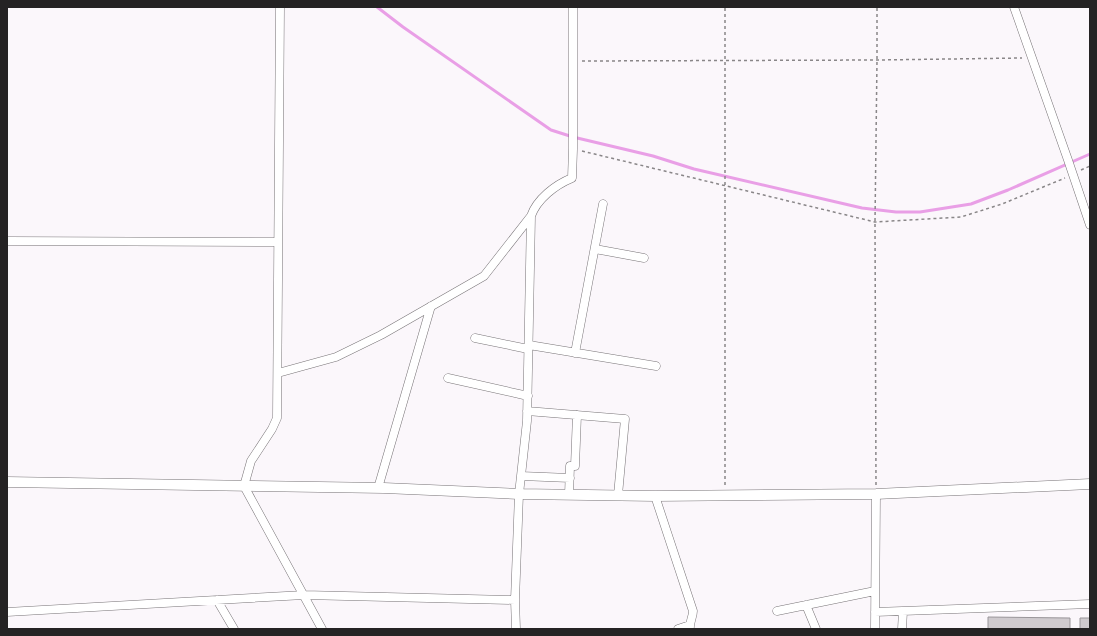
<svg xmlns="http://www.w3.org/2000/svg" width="1097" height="636" font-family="Lora,serif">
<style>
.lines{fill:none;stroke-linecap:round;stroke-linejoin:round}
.stream{stroke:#e99fe6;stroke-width:3}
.building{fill:#cfcace;stroke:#999599}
.minor-casing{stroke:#787477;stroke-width:9}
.tertiary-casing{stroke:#787477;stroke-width:11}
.path{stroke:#898688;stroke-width:1.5;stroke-dasharray:3 3;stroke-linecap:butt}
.minor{stroke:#fff;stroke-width:8}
.tertiary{stroke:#fff;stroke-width:10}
</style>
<rect width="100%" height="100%" fill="#fbf7fb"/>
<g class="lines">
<path class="stream" d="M 377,7 L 403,27 L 551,130 L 573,137 L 653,156 L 694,169 L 862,208 L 896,212 L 920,212 L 971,204 L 1008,190 L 1090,154"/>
</g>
<path class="building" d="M 988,617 L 1070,618 L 1070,629 L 988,629 Z
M 1080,618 L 1090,618 L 1090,629 L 1080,629 Z"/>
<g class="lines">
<defs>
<path id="minor" d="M 280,7 L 277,418 L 272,429 L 251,461 L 244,486 L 322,629
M 1014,7 L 1068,160 L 1090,225
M 7,241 L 278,242
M 595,249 L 644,258
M 475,338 L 528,349
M 529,345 L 656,366
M 575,353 L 603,204
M 278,373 L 336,357 L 381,335 L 484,276 L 531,216 C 537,199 555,185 572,178 L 573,149 L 573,7
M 448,378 L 528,396
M 527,411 L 625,419 L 618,495
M 521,476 L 570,478
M 378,488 L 431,306
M 569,495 L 570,466 L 575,466 L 577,415
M 655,496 L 693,611 C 693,617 689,623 690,629
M 217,600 L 234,629
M 806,605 L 816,629
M 777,611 L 875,591
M 7,612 L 304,595 L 515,600
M 875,612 L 1090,604
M 516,629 L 515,600 L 519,494 L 527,421 L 531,216
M 678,629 L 690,625
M 875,629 L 876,494
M 902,629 L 903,611"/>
<path id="tertiary" d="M 7,482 L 384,488 L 519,494 L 655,496 L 876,494 L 1090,484"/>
</defs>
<use href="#minor" class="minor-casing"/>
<use href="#tertiary" class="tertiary-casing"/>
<path class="path" d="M 582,61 L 877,60 L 1022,58
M 582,151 L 875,222 L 961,217 L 1002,204 L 1065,178
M 1081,170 L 1090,166
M 725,485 L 725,7
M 876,485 L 875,222 L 877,60 L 877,7"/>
<use href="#minor" class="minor"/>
<use href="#tertiary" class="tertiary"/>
</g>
<rect width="1097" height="636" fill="none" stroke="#252324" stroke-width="16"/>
</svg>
